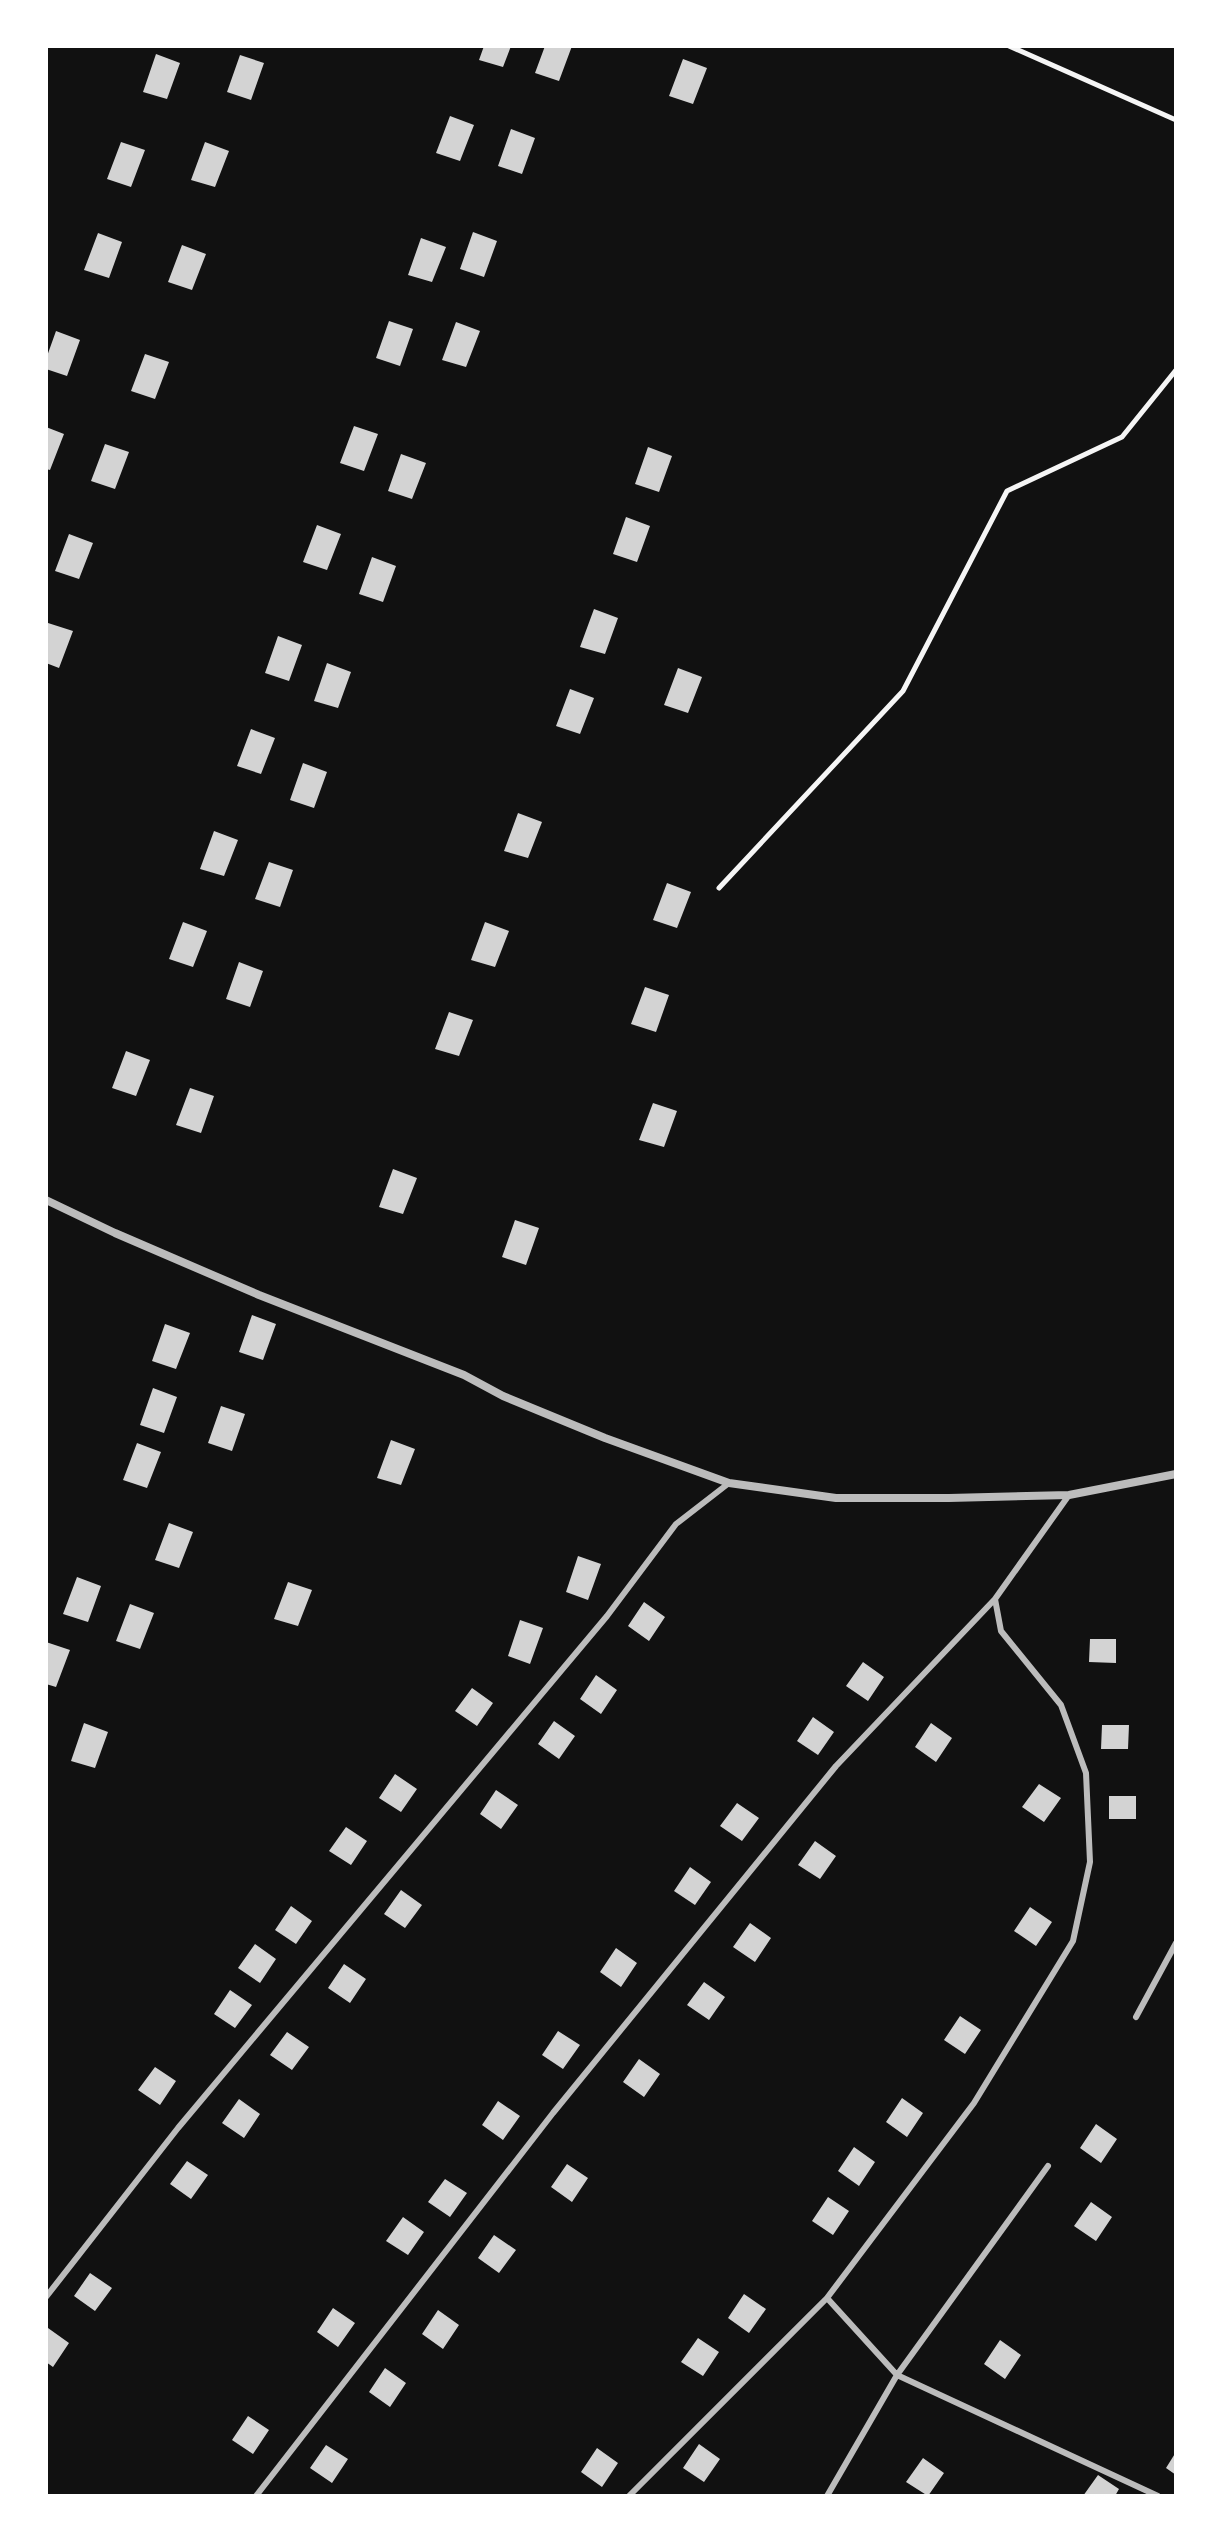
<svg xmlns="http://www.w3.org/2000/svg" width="1222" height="2542" font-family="'Source Serif 4',serif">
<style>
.building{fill:#d3d3d3}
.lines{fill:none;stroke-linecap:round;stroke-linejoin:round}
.path{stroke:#f5f5f5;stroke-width:5}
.service{stroke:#bcbcbc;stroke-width:6}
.minor{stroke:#bcbcbc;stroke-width:8}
</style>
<rect width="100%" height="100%" fill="#111"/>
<path class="building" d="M 484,46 L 511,46 L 503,67 L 479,60 Z
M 545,46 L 572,46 L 559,81 L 535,73 Z
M 156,54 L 180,63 L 167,99 L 143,92 Z
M 240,55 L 264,63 L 251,100 L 227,92 Z
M 683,59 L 707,68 L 693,104 L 669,96 Z
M 450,116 L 474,125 L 460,161 L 436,153 Z
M 511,129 L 535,138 L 522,174 L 498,166 Z
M 121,142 L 145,150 L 131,187 L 107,179 Z
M 205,142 L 229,151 L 215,187 L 191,180 Z
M 473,232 L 497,241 L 484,277 L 460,269 Z
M 98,233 L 122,242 L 109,278 L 84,270 Z
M 421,238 L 446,247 L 432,282 L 408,275 Z
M 182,245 L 206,254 L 192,290 L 168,282 Z
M 389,321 L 413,329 L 400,366 L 376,358 Z
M 456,322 L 480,331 L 466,367 L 442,360 Z
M 56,331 L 80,340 L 67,376 L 46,369 L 46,359 Z
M 145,354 L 169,362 L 155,399 L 131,391 Z
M 354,426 L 378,434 L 364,471 L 340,463 Z
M 46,427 L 64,434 L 50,470 L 46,469 Z
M 105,444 L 129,452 L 115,489 L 91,481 Z
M 648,447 L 672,456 L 659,492 L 635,484 Z
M 401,454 L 426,463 L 412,499 L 388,491 Z
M 626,517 L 650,526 L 637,562 L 613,554 Z
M 317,525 L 341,534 L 327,570 L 303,562 Z
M 69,534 L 93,543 L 79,579 L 55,571 Z
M 372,557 L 396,566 L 383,602 L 359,594 Z
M 594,609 L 618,618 L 605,654 L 580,647 Z
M 48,623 L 73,631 L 59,668 L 46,663 Z
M 278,636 L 302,645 L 289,681 L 265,673 Z
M 327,663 L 351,672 L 338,708 L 314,701 Z
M 678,668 L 702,677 L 688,713 L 664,705 Z
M 570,689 L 594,698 L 580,734 L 556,726 Z
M 251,729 L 275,738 L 261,774 L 237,766 Z
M 303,763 L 327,772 L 314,808 L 290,800 Z
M 518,813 L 542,822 L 528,858 L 504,851 Z
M 214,831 L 238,840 L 224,876 L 200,869 Z
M 269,862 L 293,870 L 280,907 L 255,899 Z
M 667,883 L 691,892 L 677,928 L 653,920 Z
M 183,922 L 207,931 L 193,967 L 169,959 Z
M 485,922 L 509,931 L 495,967 L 471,960 Z
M 239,962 L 263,971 L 250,1007 L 226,999 Z
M 645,987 L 669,995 L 656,1032 L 631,1024 Z
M 449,1012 L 473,1020 L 459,1056 L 435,1049 Z
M 126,1051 L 150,1060 L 136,1096 L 112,1088 Z
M 190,1088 L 214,1096 L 201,1133 L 176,1125 Z
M 653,1103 L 677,1111 L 664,1147 L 639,1140 Z
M 393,1169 L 417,1178 L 403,1214 L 379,1207 Z
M 515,1220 L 539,1228 L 526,1265 L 502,1257 Z
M 252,1315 L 276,1324 L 263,1360 L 239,1352 Z
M 165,1324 L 190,1333 L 176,1369 L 152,1361 Z
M 153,1388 L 177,1397 L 164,1433 L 140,1425 Z
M 221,1406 L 245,1414 L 232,1451 L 208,1443 Z
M 391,1440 L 415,1449 L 401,1485 L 377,1478 Z
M 137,1443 L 161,1452 L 147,1488 L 123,1480 Z
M 169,1523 L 193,1532 L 179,1568 L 155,1560 Z
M 578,1556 L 601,1564 L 588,1600 L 566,1592 Z
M 77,1577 L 101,1586 L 88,1622 L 63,1614 Z
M 288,1582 L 312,1590 L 298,1626 L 274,1619 Z
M 644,1602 L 665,1617 L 649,1641 L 628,1626 Z
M 130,1604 L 154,1613 L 140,1649 L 116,1641 Z
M 520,1620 L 543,1628 L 530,1664 L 508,1656 Z
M 1090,1639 L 1116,1639 L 1116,1663 L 1089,1662 Z
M 46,1642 L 70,1650 L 56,1687 L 46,1684 Z
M 863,1662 L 884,1677 L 868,1701 L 846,1686 Z
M 596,1675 L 617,1690 L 601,1714 L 580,1699 Z
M 472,1688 L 493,1703 L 477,1726 L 455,1711 Z
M 813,1717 L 834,1732 L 818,1755 L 797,1741 Z
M 554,1721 L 575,1736 L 559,1759 L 538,1744 Z
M 84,1723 L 108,1732 L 95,1768 L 71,1761 Z
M 931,1723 L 952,1738 L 936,1762 L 915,1747 Z
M 1102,1725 L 1129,1725 L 1128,1749 L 1101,1749 Z
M 395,1774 L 417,1789 L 401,1812 L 379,1798 Z
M 1039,1784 L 1061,1798 L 1044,1822 L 1022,1807 Z
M 496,1790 L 518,1805 L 501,1829 L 480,1814 Z
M 1109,1796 L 1136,1796 L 1136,1819 L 1109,1819 Z
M 737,1803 L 759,1818 L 742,1841 L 720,1826 Z
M 346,1827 L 367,1841 L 351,1865 L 329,1851 Z
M 815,1841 L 836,1856 L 820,1879 L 798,1865 Z
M 690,1867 L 711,1882 L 695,1905 L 674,1891 Z
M 401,1890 L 422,1905 L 405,1928 L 384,1914 Z
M 291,1906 L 312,1921 L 296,1944 L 275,1930 Z
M 1030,1907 L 1052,1922 L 1036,1946 L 1014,1931 Z
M 750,1923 L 771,1938 L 755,1962 L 733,1947 Z
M 255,1944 L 276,1959 L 260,1983 L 238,1968 Z
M 616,1948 L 637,1963 L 621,1987 L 600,1972 Z
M 344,1964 L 366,1979 L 350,2003 L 328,1988 Z
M 704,1982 L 725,1997 L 709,2020 L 687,2005 Z
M 230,1990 L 252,2005 L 235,2028 L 214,2014 Z
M 960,2016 L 981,2030 L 965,2054 L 944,2040 Z
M 558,2031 L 580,2045 L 563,2069 L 542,2055 Z
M 287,2032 L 309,2047 L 292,2070 L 270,2055 Z
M 639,2059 L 660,2074 L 644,2097 L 623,2082 Z
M 155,2067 L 176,2081 L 160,2105 L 138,2090 Z
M 902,2098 L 923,2113 L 907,2137 L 886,2122 Z
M 239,2099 L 260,2114 L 244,2138 L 222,2123 Z
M 498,2101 L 520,2116 L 503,2140 L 482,2125 Z
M 1096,2124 L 1117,2139 L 1101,2163 L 1080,2148 Z
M 854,2147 L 875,2162 L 859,2186 L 838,2171 Z
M 187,2161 L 208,2175 L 191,2199 L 170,2184 Z
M 567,2164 L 588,2178 L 572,2202 L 551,2187 Z
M 445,2179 L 467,2193 L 450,2217 L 428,2202 Z
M 828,2197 L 849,2211 L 833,2235 L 812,2221 Z
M 1091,2202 L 1112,2217 L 1096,2241 L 1074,2226 Z
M 403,2217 L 424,2232 L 408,2255 L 386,2241 Z
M 494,2235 L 516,2250 L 499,2273 L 478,2258 Z
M 90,2273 L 112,2288 L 95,2311 L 74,2296 Z
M 744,2294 L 766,2309 L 749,2333 L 728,2318 Z
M 333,2308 L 355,2323 L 338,2347 L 317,2332 Z
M 438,2310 L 459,2325 L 443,2349 L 422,2334 Z
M 48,2328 L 69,2343 L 53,2367 L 46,2362 L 46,2332 Z
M 698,2338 L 719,2352 L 703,2376 L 681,2362 Z
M 1000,2340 L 1021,2355 L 1005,2379 L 984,2364 Z
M 385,2368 L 406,2383 L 390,2407 L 369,2392 Z
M 248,2416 L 269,2430 L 253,2454 L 232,2440 Z
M 699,2444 L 720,2459 L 704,2482 L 683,2468 Z
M 326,2445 L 348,2459 L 332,2483 L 310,2468 Z
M 597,2448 L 618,2463 L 602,2487 L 581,2472 Z
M 1176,2452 L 1176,2475 L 1166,2468 Z
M 923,2458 L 944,2473 L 928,2496 L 906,2482 Z
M 1098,2475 L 1119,2489 L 1115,2496 L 1083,2496 Z"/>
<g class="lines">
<path class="path" d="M 1009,46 L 1176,120
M 719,888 L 903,691 L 1007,491 L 1122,437 L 1176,370"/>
<path class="service" d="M 1136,2017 L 1176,1943
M 46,2297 L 178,2128 L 607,1616 L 676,1524 L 729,1483
M 827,2298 L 897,2375 L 1158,2496
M 256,2496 L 553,2113 L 836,1766 L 995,1599
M 629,2496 L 827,2298 L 974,2103 L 1073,1941 L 1090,1862 L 1086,1773 L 1061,1705 L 1001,1631 L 995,1599 L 1069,1495
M 827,2496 L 897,2375 L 1048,2166"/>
<path class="minor" d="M 46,1200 L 115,1233 L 259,1295 L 464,1375 L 503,1396 L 605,1438 L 729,1483 L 836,1498 L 949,1498 L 1069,1495 L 1176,1474"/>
</g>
<rect width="1222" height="2542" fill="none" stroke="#ffffff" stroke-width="96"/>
</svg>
